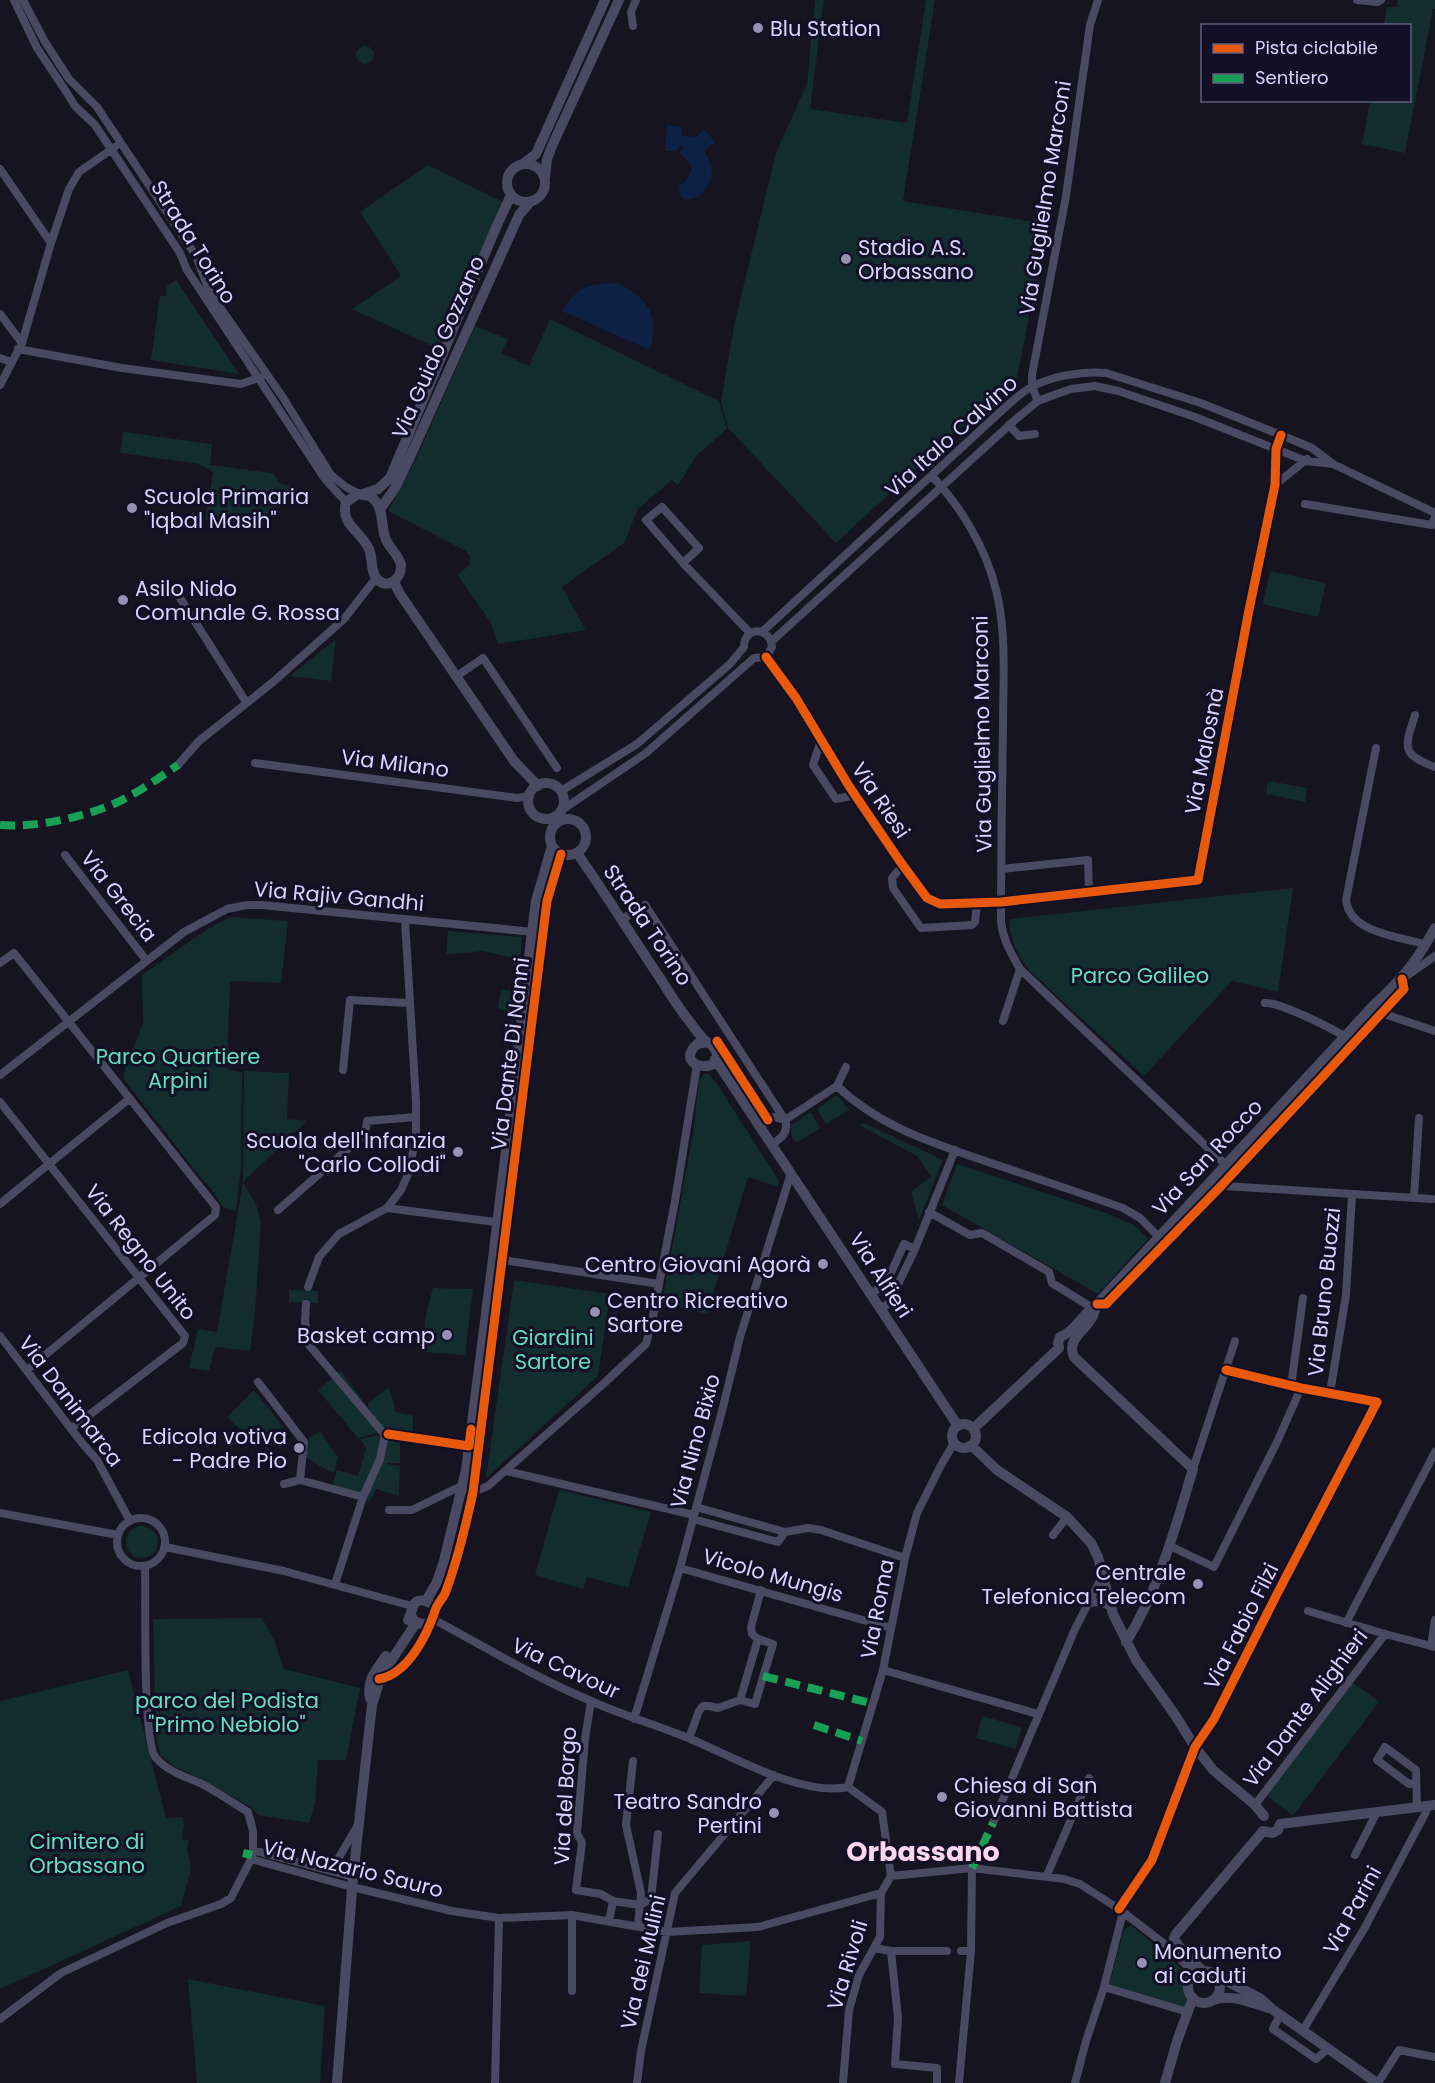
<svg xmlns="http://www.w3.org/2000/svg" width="1435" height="2083" font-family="Poppins,sans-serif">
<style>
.green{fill:#132c2d}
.water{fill:#0d2144}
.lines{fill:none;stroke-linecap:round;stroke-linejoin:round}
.minor{stroke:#4a4962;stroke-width:8}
.tertiary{stroke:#4a4962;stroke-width:10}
.quiet{stroke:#1a9f57;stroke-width:8;stroke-dasharray:15 8;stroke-linecap:butt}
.cycleway-casing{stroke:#130f26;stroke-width:13}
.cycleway{stroke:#e8590c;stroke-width:9}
.poi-dot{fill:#9591b1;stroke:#130f26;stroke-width:2}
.labels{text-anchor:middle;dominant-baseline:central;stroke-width:6;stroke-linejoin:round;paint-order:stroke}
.poi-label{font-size:21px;fill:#d9d4ff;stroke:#130f26;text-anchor:start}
.street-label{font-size:21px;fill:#d9d4ff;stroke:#130f26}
.park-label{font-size:21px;fill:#5fe0c0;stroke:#130f26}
.district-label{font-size:27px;font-weight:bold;fill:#ffd6f0;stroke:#130f26}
</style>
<rect width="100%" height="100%" fill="#161421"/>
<path class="green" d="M 815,0 L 824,0 L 810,109 L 907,123 L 926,0 L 935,0 L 903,201 L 1047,224 L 1017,378 L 997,394 L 836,543 L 728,428 L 721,402 L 735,321 L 776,153 L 807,84 Z
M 1398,0 L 1435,0 L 1435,9 L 1433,9 L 1405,153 L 1362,144 L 1370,101 L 1410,100 L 1410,26 L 1384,25 L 1387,7 L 1397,7 Z
M356 55a9 9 0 1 1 18 0a9 9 0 1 1-18 0Z
M 428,165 L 505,203 L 439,349 L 352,309 L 401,276 L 360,212 Z
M 176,280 L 239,374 L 151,360 L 160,296 L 166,296 L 167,286 Z
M 550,319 L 719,401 L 727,429 L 697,455 L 678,485 L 672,480 L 637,510 L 625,542 L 562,587 L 586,630 L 498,644 L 491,623 L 458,575 L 469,565 L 470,557 L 466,551 L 388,511 L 415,461 L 475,326 L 508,339 L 501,353 L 529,366 Z
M 123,432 L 212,444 L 210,465 L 272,473 L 281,484 L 296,486 L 300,493 L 250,526 L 205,520 L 213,472 L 200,464 L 120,453 Z
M 1270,571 L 1326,583 L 1318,617 L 1263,604 Z
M 336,639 L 331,681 L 290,676 Z
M 1268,781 L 1307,788 L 1305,802 L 1266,794 Z
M 1293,888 L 1278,992 L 1232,981 L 1144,1076 L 1031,972 C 1018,957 1010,940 1009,920 L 1019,918 Z
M 229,917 L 288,921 L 281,983 L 230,981 L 227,1069 L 242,1073 L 241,1167 L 236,1211 L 223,1207 L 213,1191 L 197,1173 L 123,1078 L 127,1062 L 143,1024 L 142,975 L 206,930 Z
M 448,931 L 522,937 L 520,959 L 482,951 L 446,955 Z
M 501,989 L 517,992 L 514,1013 L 498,1009 Z
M 244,1071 L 289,1073 L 287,1119 L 307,1121 L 243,1182 L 257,1207 L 261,1223 L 255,1312 L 250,1351 L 215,1347 L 209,1371 L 189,1368 L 198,1329 L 217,1332 L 243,1182 Z
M 704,1074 L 709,1074 L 717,1084 L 779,1181 L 778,1187 L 748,1177 L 707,1314 L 662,1303 L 693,1134 L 699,1080 Z
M 837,1095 L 849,1110 L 826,1124 L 817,1109 Z
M 811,1112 L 820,1128 L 796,1143 L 791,1135 L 791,1125 Z
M 864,1123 L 943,1160 L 919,1220 L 911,1192 L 931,1177 L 917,1156 L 859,1125 Z
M 957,1164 L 1106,1213 L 1134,1225 L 1148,1239 L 1098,1294 L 942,1205 Z
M 514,1280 L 610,1294 L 598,1376 L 486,1478 Z
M 433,1288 L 473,1289 L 465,1355 L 425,1352 L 425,1318 Z
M 289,1290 L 318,1291 L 318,1303 L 289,1302 Z
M 341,1371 L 369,1409 L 368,1403 L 389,1387 L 396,1412 L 413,1416 L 413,1434 L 392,1432 L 400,1439 L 400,1463 L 387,1463 L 387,1464 L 400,1466 L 399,1496 L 376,1489 L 370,1501 L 332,1488 L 337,1470 L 358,1476 L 366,1448 L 360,1439 L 388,1433 L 386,1431 L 358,1438 L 318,1390 Z
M 254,1390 L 284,1428 C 254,1433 249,1440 227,1417 Z
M 320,1431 L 338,1457 L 334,1473 L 323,1468 L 306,1457 L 309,1438 Z
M 559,1490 L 651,1512 L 628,1588 L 587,1577 L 583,1589 L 535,1575 Z
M126 1542a16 16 0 1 1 32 0a16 16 0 1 1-32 0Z
M 262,1618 L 274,1639 L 284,1669 L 360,1688 L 346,1760 L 318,1760 L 315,1803 L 309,1823 L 258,1815 L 252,1808 L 206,1781 L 174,1766 L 160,1755 L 156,1736 L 153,1619 Z
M 128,1670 L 166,1818 L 183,1817 L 184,1825 L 182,1839 L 189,1841 L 187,1848 L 191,1869 L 181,1906 L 0,1989 L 0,1701 Z
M 1352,1682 L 1379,1702 L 1293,1816 L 1266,1795 Z
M 982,1716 L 1022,1727 L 1016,1749 L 976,1738 Z
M 1131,1925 L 1188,1974 C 1181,1986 1189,1996 1185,2008 L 1109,1985 L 1124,1930 Z
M 751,1941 L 746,1996 L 699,1993 L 702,1945 Z
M 188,1979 L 325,2006 L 320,2083 L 197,2083 Z"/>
<path class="water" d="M 667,125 L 682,127 L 682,136 L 697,137 L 704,129 L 715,142 L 704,151 C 708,157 712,165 712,173 C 710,190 698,201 683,199 L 680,195 L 679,186 L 686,181 L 692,170 L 689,162 L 679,153 L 684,146 L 680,146 L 675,151 L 665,151 Z
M 618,283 C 649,299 659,315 650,350 L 562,311 C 579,285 588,284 618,283 Z"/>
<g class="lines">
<path class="minor" d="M 14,0 L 37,48 L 65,90 L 75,106 L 95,125 L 180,253 L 187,270 L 325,479 L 346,502
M 23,0 L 45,42 L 69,79 L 97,107 L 196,256 L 210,293 L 282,396 L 331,475 L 346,487 L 359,494
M 1357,0 L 1378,2 L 1381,0
M 633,26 L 631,12 L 636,0
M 0,169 L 51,243
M 0,314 L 22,343
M 18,349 L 122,368 L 241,384 L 261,377
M 0,358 L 11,362
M 0,385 L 22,343 L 51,243 L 69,189 L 79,172 L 115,147
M 1038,401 L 1032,387 L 1032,375 L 1066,196 L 1090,25 L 1098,0
M 1009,425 L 1019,436 L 1035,434
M 932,476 C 961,507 986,548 996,590 C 1007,633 1003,682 1003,726 C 1002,791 1001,856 1001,922 C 1003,940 1011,953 1020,969 L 1227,1166
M 1275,485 L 1307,459
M 1305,504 L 1432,525 L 1435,517
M 683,563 L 699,548 L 662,507 L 646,520 L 683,563 L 750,633
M 180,598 L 246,702
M 763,631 L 999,413 C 1008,405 1017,396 1028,389 C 1050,376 1081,371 1106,373 L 1201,403 L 1281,435 L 1312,448 L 1333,464 L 1435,513
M 772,641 L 1015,420 L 1038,401 L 1054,395 L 1071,389 L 1095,386 L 1118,391 L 1195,417 L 1306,461 L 1333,464
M 766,657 L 796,698 L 849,786 L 899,860 L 927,898 L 940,904 L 1001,902 L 1198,880 L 1249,610 L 1275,485 L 1276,449 L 1281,435
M 457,676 L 483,658 L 557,768
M 1415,715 C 1405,747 1400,754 1435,767
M 821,740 L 813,765 L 836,799 L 856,795
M 1376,748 L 1346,900 C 1350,934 1400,936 1426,945
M 255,763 L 517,798 L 530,796
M 178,765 L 199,741 L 273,682 L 344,619 L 376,578
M 561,791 L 637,744 L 730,664 L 744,647 C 744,626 770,626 772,647 L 766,657 L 754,658 L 646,753 L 562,810
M 65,855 L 146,960
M 903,865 L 892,878 L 893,888 L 921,928 L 972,925 L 975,922 L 977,903
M 1002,869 L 1088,860 L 1089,892
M 621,920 L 645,905 L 785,1120 L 837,1086 L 846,1067
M 0,963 L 14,953 L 216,1207 L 215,1215 L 27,1370
M 1405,977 L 1435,956
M 1265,1003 C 1279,1002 1332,1028 1345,1037
M 1373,1006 L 1381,1013 L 1435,1031
M 1003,1021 L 1020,969
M 343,1070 L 350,1000 L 409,1003
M 0,1075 L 184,932 L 227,909 L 247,905 L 262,905 L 544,933
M 837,1086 C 880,1127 933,1143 988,1162 C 1033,1177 1078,1192 1123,1208 L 1140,1218 L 1159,1237
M 0,1102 L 185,1336 L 183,1343 L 71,1429
M 760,1126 L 774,1117 L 785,1120 C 789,1132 782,1138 772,1144
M 1209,1185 L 1432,1199
M 1414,1197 L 1419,1118
M 0,1204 L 129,1099
M 387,1208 L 503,1223
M 278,1210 L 365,1134 L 367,1121 L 416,1117
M 929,1212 L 970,1235 L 982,1233 L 1049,1272 L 1052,1283 L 1091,1307
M 497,1259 L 659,1284
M 308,1287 L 319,1257 L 339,1234 L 387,1208 L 401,1190 L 409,1172 L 416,1136 L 416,1102 L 405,920
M 871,1294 L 878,1289 L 885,1286 L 904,1244 L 915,1249
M 306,1304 L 305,1322 L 309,1345 L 385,1435 L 380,1459 L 363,1497 L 335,1584
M 881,1309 L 889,1303 L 915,1249 L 955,1150
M 0,1336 L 82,1443 L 97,1460 L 130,1521
M 258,1382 L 304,1442 L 300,1480
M 1291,1386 L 1303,1298
M 1330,1393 L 1346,1295 L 1352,1195
M 388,1434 L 469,1446
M 1193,1469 L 1235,1341
M 506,1471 L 694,1515
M 284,1484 L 300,1480 L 363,1497
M 696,1507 L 785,1532 L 808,1528 L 821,1530 L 905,1558
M 389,1510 L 412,1510 L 457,1488 L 473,1492 L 488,1486 L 601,1386 L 646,1344 L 652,1321 L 675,1201 L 697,1065
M 0,1513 L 118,1535
M117 1542a24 24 0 1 1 48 0a24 24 0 1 1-48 0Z
M 693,1519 L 778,1542 L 785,1532
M 1053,1535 L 1067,1517
M 1170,1546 L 1214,1567 L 1277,1442 L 1301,1388
M 165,1547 L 284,1571 L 412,1606
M 680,1568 L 891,1628
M 1088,1603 L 1099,1602 L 1110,1606
M 1308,1611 L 1385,1634 L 1435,1647
M 1346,1623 L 1435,1452
M 1431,1646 L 1435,1620
M 883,1670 L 1038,1714
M 379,1679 C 404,1675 423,1641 433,1619 C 485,1647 536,1678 591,1701 C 624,1716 660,1726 693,1740 C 735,1758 804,1797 848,1787
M 740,1700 L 755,1704 L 773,1644 L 758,1639 L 752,1634 L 751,1627 L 761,1590
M 740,1700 L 758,1639
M 591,1701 L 585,1739 L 577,1833 L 582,1843 L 576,1890 L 601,1894 L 613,1901
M 634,1719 L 680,1568 L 722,1411 L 740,1337 L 791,1173
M 689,1738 L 699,1711 L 703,1706 L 709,1706 L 718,1708 L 740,1700
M 633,1761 L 626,1825 L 641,1893 L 640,1905
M 1416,1783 L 1409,1784 L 1377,1760 L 1385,1747 L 1416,1770 L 1417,1807
M 848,1787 L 883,1670 L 905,1558 L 917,1513 L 940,1467 L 954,1443
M 848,1787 L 882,1812 L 891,1876 L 881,1893
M 1255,1805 L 1385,1634
M 993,1823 L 1075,1629 L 1103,1575
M 253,1850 L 353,1877
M 1355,1855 L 1377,1812
M 251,1859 L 352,1887 L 452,1911 L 499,1918 L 572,1915 L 667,1932 L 758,1927 L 881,1893
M 327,1870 L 338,1859 L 358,1825
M 1047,1875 L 1089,1778
M 891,1876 L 972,1868 L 1064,1879 L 1080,1884 L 1119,1909 L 1167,1946 L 1195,1974
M 640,1905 L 651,1899 L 658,1834
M 1119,1909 L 1152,1860 L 1195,1747 L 1214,1719 L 1276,1596 L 1377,1402 L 1301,1388 L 1226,1370
M 572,1915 L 572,1991
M 609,1921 L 613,1901 L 640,1905 L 638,1926
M 874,1948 L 891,1951 L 947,1951
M 891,1951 L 898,2018 L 895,2064 L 937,2068 L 937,2083
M 961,1951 L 971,1951
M 1104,1987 L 1188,2012
M 1280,2015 L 1273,2029 L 1316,2059 L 1329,2048
M 0,2019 L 61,1973 L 167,1923 L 221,1904 L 231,1898 L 251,1859 L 253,1850 L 253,1831 L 248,1812 C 233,1803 219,1793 204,1785 C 188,1777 169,1773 156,1758 C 142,1742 146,1596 145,1566
M 1303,2030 L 1364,1929 L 1426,1812 L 1426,1806
M 495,2083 L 499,1918
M 637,2083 L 641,2051 L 675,1893 L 774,1775
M 843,2083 L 849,2010 L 859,1975 L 880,1937 L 881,1893
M 959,2083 L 971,1951 L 972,1868
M 1075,2083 L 1086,2041 L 1104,1987 L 1123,1912
M 1378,2083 L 1399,2050 L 1435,2057"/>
<path class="tertiary" d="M 524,163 L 536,154 L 605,0
M507 183a19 19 0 1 1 38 0a19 19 0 1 1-38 0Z
M 545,177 L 547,159 L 552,146 L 619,0
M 358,494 L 370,496 C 385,507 380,522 385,537 C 388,548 399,554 401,565 C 402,578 388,591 377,579 C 370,571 373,558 369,549 C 360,530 340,525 346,502 Z
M 363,494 L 378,489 L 390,478 L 498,223 L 511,195
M 381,508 L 395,488 L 410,457 L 519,215 L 531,201
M 394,582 L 400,594 L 514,761 L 538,786
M528 801a18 18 0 1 1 36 0a18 18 0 1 1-36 0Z
M550 837a18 18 0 1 1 36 0a18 18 0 1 1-36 0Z
M 577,853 C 605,893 631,935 658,975 C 668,991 678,1007 689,1021 C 695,1028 700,1037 707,1042 C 712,1046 711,1042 714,1048 C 732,1075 670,1070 697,1044 L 707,1042
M 715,1059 L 958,1426
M 1097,1305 C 1095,1309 1094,1315 1091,1319 C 1084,1332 1066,1340 1074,1357 L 1193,1469 C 1175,1529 1159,1589 1126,1642
M 1059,1348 L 1058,1343 L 1060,1337 C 1076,1331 1083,1313 1097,1304 L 1373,1006 C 1402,979 1416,963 1435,928
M952 1436a12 12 0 1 1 24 0a12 12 0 1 1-24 0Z
M 973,1429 L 1059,1348
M 971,1445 L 997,1470 L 1067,1517 L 1091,1543 L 1098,1557 L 1113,1614 L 1136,1660 L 1175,1715 L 1195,1747 L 1213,1770 L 1255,1805 L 1264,1816
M 426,1601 L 437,1582 L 444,1561 L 466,1470 L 493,1259 L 532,932 L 536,901 L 552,846
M 411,1615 L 414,1621 L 422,1624 L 428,1623 L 433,1619 L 435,1610 L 445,1594 L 455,1566 L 473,1492 L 547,901 L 561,854
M 408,1620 C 414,1610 411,1594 430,1603
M 370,1698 C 366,1681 376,1670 386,1656
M 1280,1824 L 1435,1805
M 1263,1831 L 1273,1833 L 1278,1830 L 1280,1824
M 1202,1971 C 1194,1961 1178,1948 1174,1938 L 1176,1934 L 1263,1831
M1188 1987a16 16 0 1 1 32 0a16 16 0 1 1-32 0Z
M 1215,1975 L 1261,1999 L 1272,2009 L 1377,2083
M 1213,2000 C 1233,1993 1252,2004 1272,2009
M 337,2083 L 353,1877 L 372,1705 L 381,1676 L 416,1623
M 1165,2083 L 1177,2041 L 1193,1998"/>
<path class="quiet" d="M 0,825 C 36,828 85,817 118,802 C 139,792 159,778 178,765
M 763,1676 L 874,1704
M 814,1725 L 862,1741
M 243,1853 L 252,1855
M 972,1868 L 993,1823"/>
<defs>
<path id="cycleway" d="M 766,657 L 796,698 L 849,786 L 899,860 L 927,898 L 940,904 L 1001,902 L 1198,880 L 1249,610 L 1275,485 L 1276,449 L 1281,435
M 717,1041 L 768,1120
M 1097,1304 L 1106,1304 L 1222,1185 L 1404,989 L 1402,979
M 388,1434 L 469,1446 L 471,1429
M 379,1679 C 408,1674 427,1635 435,1611 C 437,1603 444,1598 446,1591 C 458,1559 466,1525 473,1492 L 547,901 L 561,854
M 1119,1909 L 1152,1860 L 1195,1747 L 1214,1719 L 1276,1596 L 1377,1402 L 1301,1388 L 1226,1370"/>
</defs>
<use href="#cycleway" class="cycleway-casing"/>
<use href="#cycleway" class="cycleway"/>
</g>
<g class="poi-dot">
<circle cx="758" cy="28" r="6"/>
<circle cx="846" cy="259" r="6"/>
<circle cx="132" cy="508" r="6"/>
<circle cx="123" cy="600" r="6"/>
<circle cx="458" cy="1152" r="6"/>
<circle cx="823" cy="1264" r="6"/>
<circle cx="595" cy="1312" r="6"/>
<circle cx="447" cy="1335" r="6"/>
<circle cx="299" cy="1448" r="6"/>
<circle cx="1198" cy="1584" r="6"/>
<circle cx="942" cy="1797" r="6"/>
<circle cx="774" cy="1813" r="6"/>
<circle cx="1142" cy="1963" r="6"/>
</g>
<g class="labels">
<g class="poi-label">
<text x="770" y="28">Blu Station</text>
<text x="858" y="247">Stadio A.S.<tspan x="858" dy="24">Orbassano</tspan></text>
<text x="144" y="496">Scuola Primaria<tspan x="144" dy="24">"Iqbal Masih"</tspan></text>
<text x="135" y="588">Asilo Nido<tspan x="135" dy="24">Comunale G. Rossa</tspan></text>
<text x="446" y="1140" text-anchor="end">Scuola dell'Infanzia<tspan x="446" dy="24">"Carlo Collodi"</tspan></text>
<text x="811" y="1264" text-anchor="end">Centro Giovani Agorà</text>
<text x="607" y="1300">Centro Ricreativo<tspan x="607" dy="24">Sartore</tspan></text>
<text x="435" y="1335" text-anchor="end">Basket camp</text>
<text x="287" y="1436" text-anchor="end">Edicola votiva<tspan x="287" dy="24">- Padre Pio</tspan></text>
<text x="1186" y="1572" text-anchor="end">Centrale<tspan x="1186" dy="24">Telefonica Telecom</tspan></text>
<text x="954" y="1785">Chiesa di San<tspan x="954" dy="24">Giovanni Battista</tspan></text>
<text x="762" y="1801" text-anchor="end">Teatro Sandro<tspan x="762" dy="24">Pertini</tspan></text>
<text x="1154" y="1951">Monumento<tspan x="1154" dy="24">ai caduti</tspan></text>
</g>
<g class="street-label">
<text transform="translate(1045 198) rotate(-81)">Via Guglielmo Marconi</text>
<text transform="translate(194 242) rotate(58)">Strada Torino</text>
<text transform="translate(438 347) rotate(-66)">Via Guido Gozzano</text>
<text transform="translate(951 436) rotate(-42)">Via Italo Calvino</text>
<text transform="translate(982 734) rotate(-91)">Via Guglielmo Marconi</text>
<text transform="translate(1204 751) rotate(-79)">Via Malosnà</text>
<text transform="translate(395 763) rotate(7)">Via Milano</text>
<text transform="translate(881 800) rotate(56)">Via Riesi</text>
<text transform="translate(119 896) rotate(52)">Via Grecia</text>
<text transform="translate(339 896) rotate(5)">Via Rajiv Gandhi</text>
<text transform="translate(648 925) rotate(56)">Strada Torino</text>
<text transform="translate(510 1054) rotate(-83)">Via Dante Di Nanni</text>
<text transform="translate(1207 1157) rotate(-47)">Via San Rocco</text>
<text transform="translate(141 1252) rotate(52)">Via Regno Unito</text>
<text transform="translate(881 1275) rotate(57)">Via Alfieri</text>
<text transform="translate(1324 1292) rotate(-84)">Via Bruno Buozzi</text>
<text transform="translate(71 1401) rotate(53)">Via Danimarca</text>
<text transform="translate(695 1441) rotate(-75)">Via Nino Bixio</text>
<text transform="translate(773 1575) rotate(16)">Vicolo Mungis</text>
<text transform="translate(877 1609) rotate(-79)">Via Roma</text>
<text transform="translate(1241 1626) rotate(-63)">Via Fabio Filzi</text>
<text transform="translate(566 1668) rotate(25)">Via Cavour</text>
<text transform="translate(1305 1708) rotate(-53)">Via Dante Alighieri</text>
<text transform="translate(565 1796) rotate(-87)">Via del Borgo</text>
<text transform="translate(353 1868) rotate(14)">Via Nazario Sauro</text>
<text transform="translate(1352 1910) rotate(-61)">Via Parini</text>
<text transform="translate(643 1962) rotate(-77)">Via dei Mulini</text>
<text transform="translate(847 1965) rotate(-73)">Via Rivoli</text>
</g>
<g class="park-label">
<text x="1140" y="975">Parco Galileo</text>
<text x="178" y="1056">Parco Quartiere<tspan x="178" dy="24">Arpini</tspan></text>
<text x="553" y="1337">Giardini<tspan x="553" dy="24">Sartore</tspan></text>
<text x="227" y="1700">parco del Podista<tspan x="227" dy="24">"Primo Nebiolo"</tspan></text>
<text x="87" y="1841">Cimitero di<tspan x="87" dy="24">Orbassano</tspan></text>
</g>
<g class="district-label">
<text x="923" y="1851">Orbassano</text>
</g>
</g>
<rect x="1201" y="24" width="210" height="78" fill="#130f26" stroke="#625e7d" stroke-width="1.5"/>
<rect x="1213" y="44" width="30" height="9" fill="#e8590c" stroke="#625e7d" stroke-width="1.5"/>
<text x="1255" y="54" font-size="18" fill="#d9d4ff">Pista ciclabile</text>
<rect x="1213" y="74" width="30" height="9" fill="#1a9f57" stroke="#625e7d" stroke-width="1.5"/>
<text x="1255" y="84" font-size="18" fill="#d9d4ff">Sentiero</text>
</svg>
